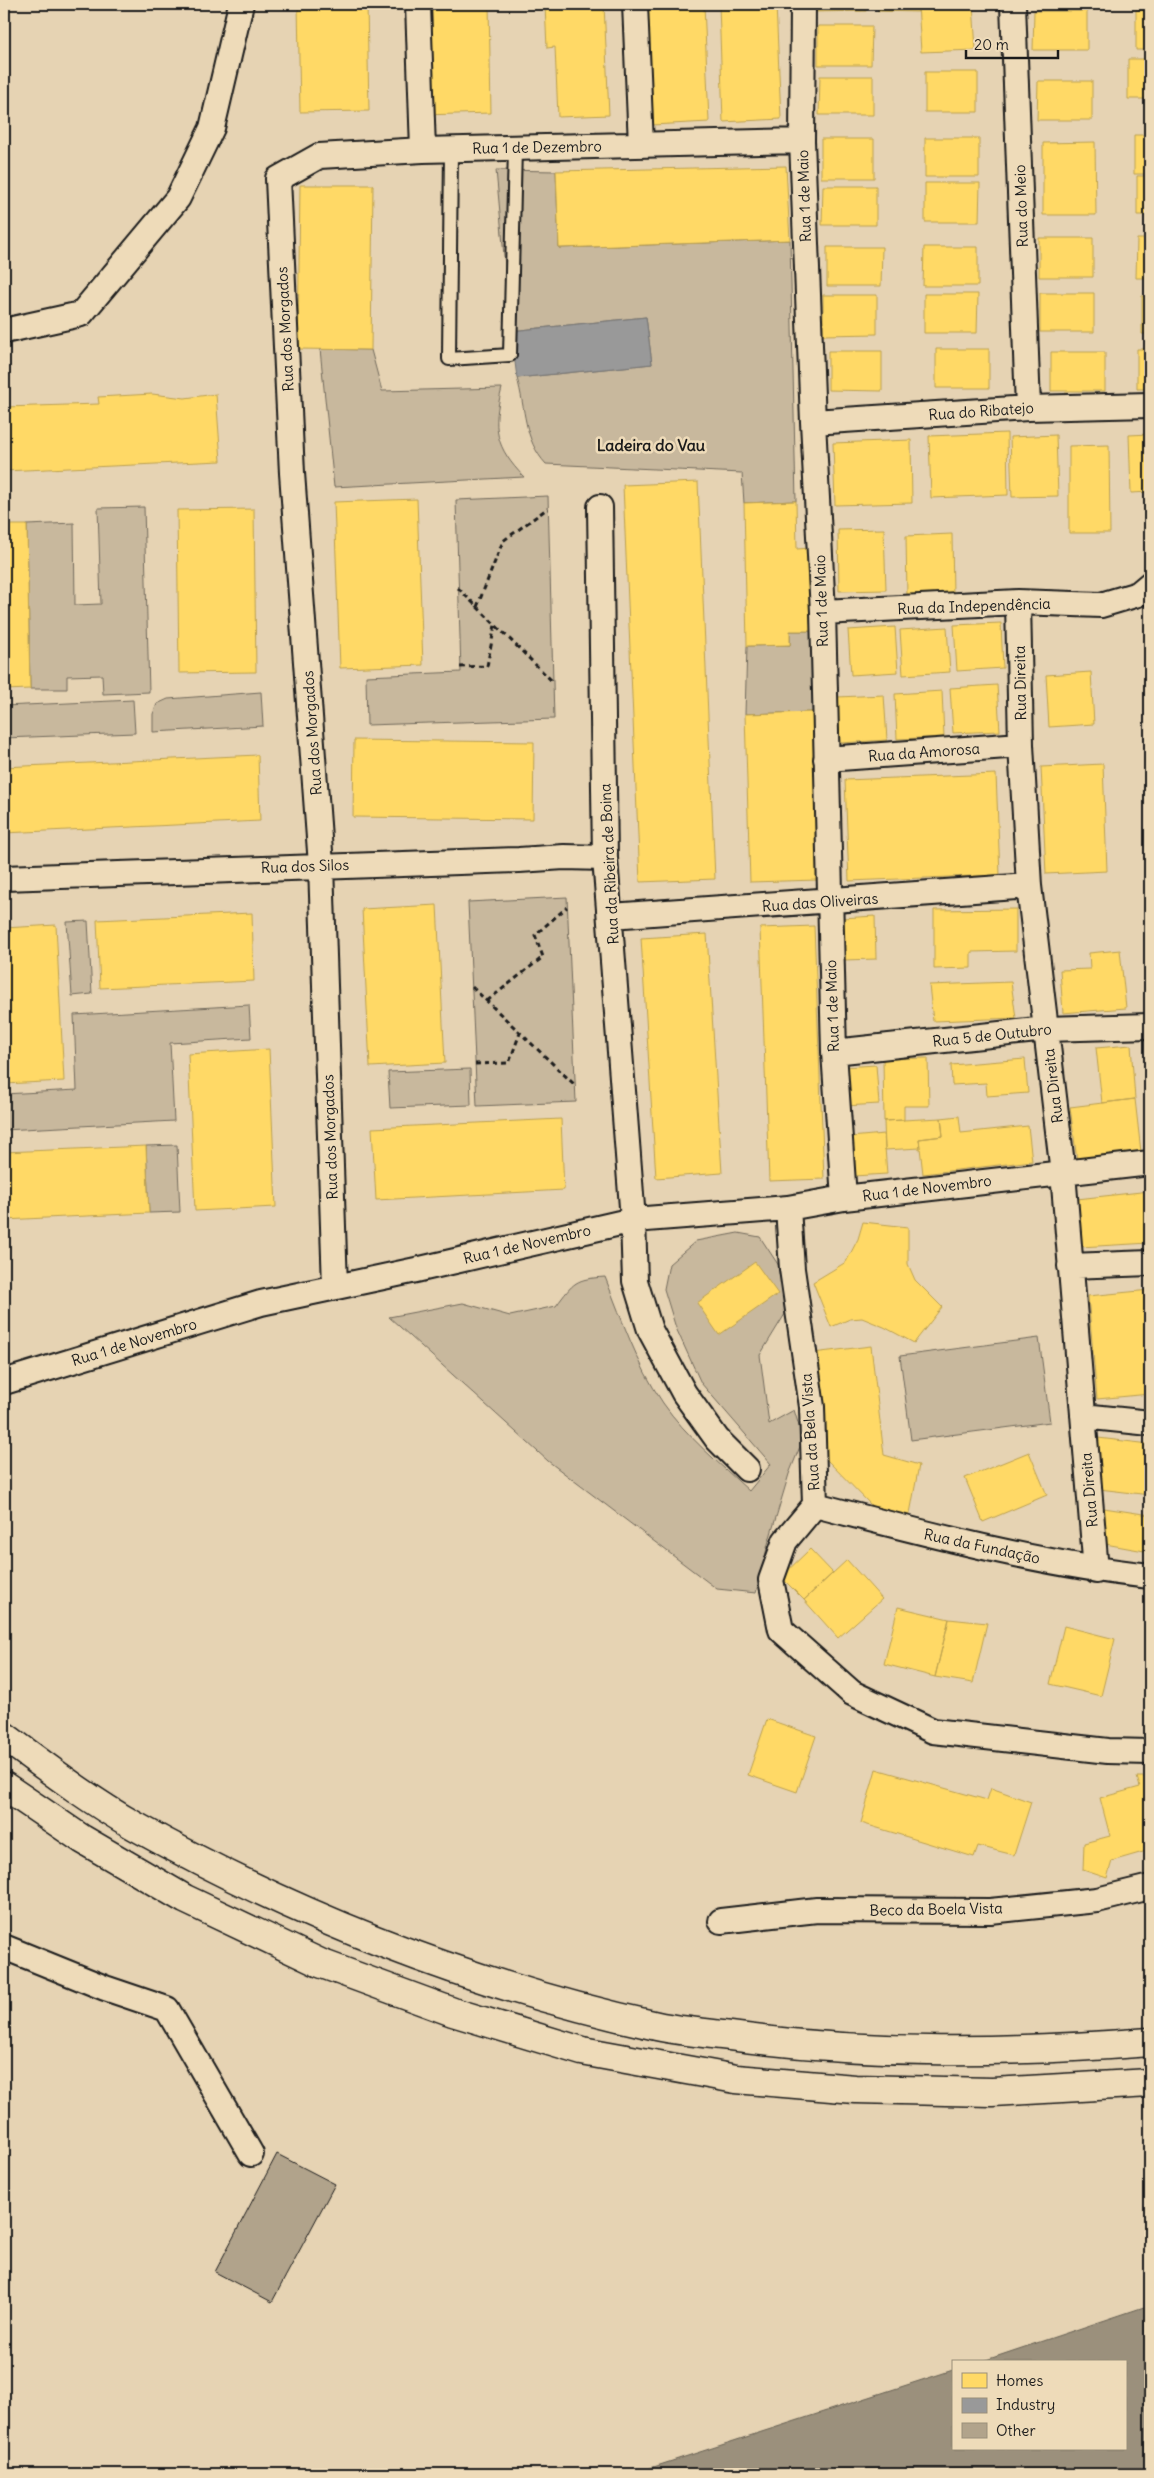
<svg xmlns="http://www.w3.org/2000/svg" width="1154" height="2478" font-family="Delius,sans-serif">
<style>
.green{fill:#c8b89d;stroke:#726a5c}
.water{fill:#9b907b;stroke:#686255}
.homes{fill:#ffd966;stroke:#bba050}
.industry{fill:#999;stroke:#747474}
.building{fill:#b1a38b;stroke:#1c1c1c}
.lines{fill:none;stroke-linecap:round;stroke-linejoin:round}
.service-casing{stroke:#1c1c1c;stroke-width:16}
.minor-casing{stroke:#1c1c1c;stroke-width:28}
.primary-casing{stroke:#1c1c1c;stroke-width:31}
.path{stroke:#1c1c1c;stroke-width:3;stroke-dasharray:5 4;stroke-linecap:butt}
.service{stroke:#eedbb9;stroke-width:12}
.minor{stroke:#eedbb9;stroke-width:24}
.primary{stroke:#eedbb9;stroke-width:28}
.labels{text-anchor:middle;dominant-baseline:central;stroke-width:5;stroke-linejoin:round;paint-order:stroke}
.street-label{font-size:15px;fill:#1c1c1c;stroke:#eedbb9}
.neighbourhood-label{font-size:16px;font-weight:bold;fill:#1c1c1c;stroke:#eedbb9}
</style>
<rect width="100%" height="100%" fill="#e6d3b3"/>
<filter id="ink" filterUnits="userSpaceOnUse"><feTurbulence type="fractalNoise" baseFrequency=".02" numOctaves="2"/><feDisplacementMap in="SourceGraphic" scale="10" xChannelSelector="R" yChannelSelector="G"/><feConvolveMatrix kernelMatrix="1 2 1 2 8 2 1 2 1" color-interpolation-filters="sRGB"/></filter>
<g filter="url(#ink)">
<path class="green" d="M 496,170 L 556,171 L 559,248 L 790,240 L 796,501 L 744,503 L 742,473 L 546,464 C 523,439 526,409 517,378 L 652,364 L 646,317 L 511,331 Z
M 320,349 L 371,350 L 382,391 L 502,388 C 492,428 495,447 524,477 L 334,487 Z
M 548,496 L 554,719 L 367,725 L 366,676 L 461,672 L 456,500 Z
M 144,507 L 149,692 L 103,694 L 102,675 L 67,676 L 67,689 L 30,689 L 27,525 L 74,523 L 75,605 L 101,604 L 98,508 Z
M 790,631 L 811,631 L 813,712 L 745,714 L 747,646 L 790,645 Z
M 261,692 L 263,726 L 153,732 L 153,714 L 157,704 L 168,699 Z
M 133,700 L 135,733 L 4,738 L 4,706 Z
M 567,897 L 576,1102 L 477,1106 L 468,902 Z
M 88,921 L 92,994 L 72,996 L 67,922 Z
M 249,1005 L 251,1038 L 170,1043 L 174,1121 L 4,1130 L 4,1094 L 77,1090 L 74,1015 Z
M 470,1069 L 471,1105 L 390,1108 L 388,1072 Z
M 177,1145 L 180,1212 L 149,1213 L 146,1146 Z
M 738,1233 L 760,1237 L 781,1269 L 785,1314 L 760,1355 L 769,1424 L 794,1410 L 803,1439 L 789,1474 L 768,1544 L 756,1593 L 717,1589 L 548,1461 L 389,1317 L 463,1303 L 510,1316 L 556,1306 C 574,1282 575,1279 605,1277 C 622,1319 637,1365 663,1403 C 686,1436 720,1464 749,1491 L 771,1464 L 701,1383 L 676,1328 L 664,1289 L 669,1264 L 696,1241 Z
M 1039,1338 L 1050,1422 L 911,1440 L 900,1356 Z"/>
<path class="water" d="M 1150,2305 L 1150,2474 L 632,2474 L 953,2370 L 953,2449 L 1125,2449 L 1125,2362 L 980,2362 Z"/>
<path class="homes" d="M 298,4 L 367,4 L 369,111 L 300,112 Z
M 421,4 L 489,4 L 491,113 L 423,115 Z
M 560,4 L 604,4 L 609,115 L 558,117 L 555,47 L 547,48 L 545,6 Z
M 647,4 L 704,4 L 709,122 L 652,125 Z
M 719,4 L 776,4 L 781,119 L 723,122 Z
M 813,4 L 866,4 L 866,11 L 813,12 Z
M 878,4 L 918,4 L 918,12 L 878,11 Z
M 918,4 L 973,4 L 976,50 L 921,52 Z
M 1136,10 L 1150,10 L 1150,50 L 1136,50 Z
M 1034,11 L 1087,11 L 1087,50 L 1033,50 Z
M 818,26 L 872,26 L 871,65 L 818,65 Z
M 1128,59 L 1150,59 L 1150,99 L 1128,99 Z
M 925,72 L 978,72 L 978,112 L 925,112 Z
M 820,76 L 873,76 L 873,115 L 819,115 Z
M 1038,81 L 1092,81 L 1092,120 L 1037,120 Z
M 1134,135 L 1150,135 L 1150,174 L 1134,174 Z
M 925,138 L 979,138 L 979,177 L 925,177 Z
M 821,139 L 874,139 L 874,178 L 821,178 Z
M 1095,142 L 1096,215 L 1043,215 L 1043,143 Z
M 786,166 L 790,240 L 559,248 L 556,171 Z
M 1137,176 L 1150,176 L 1150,215 L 1137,215 Z
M 925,183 L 980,183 L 979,222 L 925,222 Z
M 300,185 L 373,185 L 371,350 L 298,349 Z
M 823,186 L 876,186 L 876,225 L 822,225 Z
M 1039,238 L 1093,238 L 1093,277 L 1039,277 Z
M 1137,239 L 1150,239 L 1150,278 L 1136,278 Z
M 827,247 L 882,247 L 881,286 L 827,286 Z
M 924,247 L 978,247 L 978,286 L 923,286 Z
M 1040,293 L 1094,293 L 1094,332 L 1040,332 Z
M 924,294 L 978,294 L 977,333 L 924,333 Z
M 823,295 L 877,295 L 877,334 L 823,335 Z
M 1142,296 L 1150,296 L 1150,334 L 1142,334 Z
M 936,349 L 989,349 L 989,388 L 936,388 Z
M 1137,349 L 1150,349 L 1150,389 L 1137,389 Z
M 828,351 L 882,351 L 882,391 L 828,390 Z
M 1051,352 L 1105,352 L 1105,391 L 1051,391 Z
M 152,394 L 185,398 L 216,394 L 221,461 L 4,471 L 4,407 L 99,404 L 98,397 Z
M 1007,433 L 1008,495 L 931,498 L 929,436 Z
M 1150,434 L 1150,492 L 1131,493 L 1129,435 Z
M 1056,435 L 1058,496 L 1012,497 L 1010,437 Z
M 911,440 L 912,503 L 835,505 L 833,443 Z
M 1109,445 L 1110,533 L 1069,533 L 1069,446 Z
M 698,482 L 715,879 L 640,882 L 623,485 Z
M 417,499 L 423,665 L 340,668 L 334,502 Z
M 796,501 L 797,549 L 810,548 L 811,631 L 790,631 L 790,645 L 747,646 L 744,503 Z
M 254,509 L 256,672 L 179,673 L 177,510 Z
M 4,525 L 27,525 L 30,689 L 4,690 Z
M 884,529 L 886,590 L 839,591 L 838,530 Z
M 952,534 L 953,595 L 907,597 L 906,536 Z
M 1001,623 L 1003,668 L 957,671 L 954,625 Z
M 895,627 L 898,672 L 851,675 L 848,630 Z
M 947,627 L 950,672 L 903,675 L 900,630 Z
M 1091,672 L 1094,724 L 1049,727 L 1046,675 Z
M 997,685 L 1000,731 L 953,733 L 950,688 Z
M 942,691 L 944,737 L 897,739 L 895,694 Z
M 884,695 L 887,740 L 840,743 L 837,697 Z
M 813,712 L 818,880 L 750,882 L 745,714 Z
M 354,740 L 534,742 L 533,819 L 353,817 Z
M 258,755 L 260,821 L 4,833 L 4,767 Z
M 1103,764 L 1107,871 L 1046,874 L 1041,767 Z
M 996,774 L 1000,875 L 849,881 L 845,780 Z
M 437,905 L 445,1063 L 370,1067 L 362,909 Z
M 1147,905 L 1150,905 L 1150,955 Z
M 1016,909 L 1016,951 L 971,952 L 971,968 L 934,969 L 934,910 Z
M 252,913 L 254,981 L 100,988 L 97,920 Z
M 875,916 L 876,959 L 844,960 L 842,918 Z
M 56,925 L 64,1081 L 4,1084 L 4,928 Z
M 814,926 L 824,1179 L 769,1181 L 760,928 Z
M 707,934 L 722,1173 L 656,1178 L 641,938 Z
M 1120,950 L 1126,1008 L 1063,1013 L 1060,970 L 1090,969 L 1089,953 Z
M 1011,982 L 1016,1018 L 933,1021 L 929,985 Z
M 1131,1045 L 1135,1099 L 1102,1103 L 1096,1048 Z
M 269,1049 L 276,1207 L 195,1211 L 188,1054 Z
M 928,1058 L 929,1106 L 904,1106 L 904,1120 L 884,1121 L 883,1059 Z
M 1025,1059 L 1028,1093 L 987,1096 L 986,1083 L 952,1085 L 951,1065 Z
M 876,1065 L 879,1104 L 845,1106 L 843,1067 Z
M 1135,1099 L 1141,1152 L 1077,1160 L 1070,1107 Z
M 959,1116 L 961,1133 L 1028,1126 L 1032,1161 L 923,1174 L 919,1139 L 943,1136 L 941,1118 Z
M 941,1118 L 943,1136 L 919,1139 L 920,1148 L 885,1150 L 884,1121 Z
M 561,1119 L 564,1190 L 376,1200 L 372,1128 Z
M 884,1134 L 887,1174 L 853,1176 L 850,1137 Z
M 146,1146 L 149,1213 L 4,1220 L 4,1152 Z
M 1150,1191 L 1150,1243 L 1080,1247 L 1077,1199 Z
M 863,1222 L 908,1227 L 908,1264 L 915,1280 L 942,1307 L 914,1343 L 884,1327 L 862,1318 L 850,1319 L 831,1327 L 813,1282 L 846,1262 L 858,1239 Z
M 755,1262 L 778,1294 L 719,1335 L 697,1303 Z
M 1150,1290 L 1150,1394 L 1097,1399 L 1088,1296 Z
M 871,1346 L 884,1455 L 919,1465 L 909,1519 L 875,1509 L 825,1458 L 813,1353 Z
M 1098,1438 L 1150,1444 L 1150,1495 L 1099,1489 Z
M 1029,1452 L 1047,1495 L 983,1522 L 965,1478 Z
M 1104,1508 L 1150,1515 L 1150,1552 L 1105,1544 Z
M 810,1549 L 833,1573 L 804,1600 L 781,1577 Z
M 847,1560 L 882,1599 L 838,1638 L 804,1600 Z
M 898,1607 L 949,1619 L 935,1677 L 884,1664 Z
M 949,1619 L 987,1623 L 973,1683 L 935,1677 Z
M 1064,1626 L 1115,1639 L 1101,1696 L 1050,1684 Z
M 767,1719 L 816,1736 L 797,1792 L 748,1775 Z
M 876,1769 L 987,1800 L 991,1788 L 1031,1802 L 1014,1855 L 978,1846 L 974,1857 L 861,1823 Z
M 1137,1777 L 1150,1777 L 1150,1850 L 1112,1861 L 1107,1878 L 1083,1870 L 1084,1843 L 1110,1836 L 1100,1798 L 1140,1787 Z"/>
<path class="industry" d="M 646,317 L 652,364 L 517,378 L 511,331 Z"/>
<path class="building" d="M 277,2154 L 335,2184 L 272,2302 L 215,2272 Z"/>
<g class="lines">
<defs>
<path id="service" d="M 451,149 L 449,359 L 510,355 L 515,148"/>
<path id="minor" d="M 418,4 L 423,150
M 635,4 L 641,145
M 803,4 L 802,141 L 813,422 L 823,612 L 834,1052 L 844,1198
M 1013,4 L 1028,408
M 4,331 L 81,314 L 178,198 L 212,128 L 241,4
M 813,422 L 1028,408 L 1150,405
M 600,507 L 605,858 L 633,1220 L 635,1281 L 650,1330 L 684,1393 L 717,1439 L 747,1469
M 1018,602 L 1021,745 L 1029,886 L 1063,1173 L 1096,1571
M 823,612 L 1018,602 L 1101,605 L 1138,594 L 1150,584
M 826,759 L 1021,745
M 4,878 L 519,860 L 564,857 L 605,858
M 611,916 L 1029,886
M 834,1052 L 1046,1029 L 1150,1026
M 788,1208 L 792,1269 L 812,1407 L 815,1505 L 785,1541 L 771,1580 L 781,1630 L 852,1693 L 933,1731 L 1108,1751 L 1150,1752
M 1070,1266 L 1150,1263
M 335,1287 L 321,865 L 292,473 L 278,179 L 319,156 L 423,150 L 802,141
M 4,1382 L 261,1303 L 416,1270 L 633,1220 L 788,1208 L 844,1198 L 1150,1163
M 1083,1416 L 1150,1423
M 815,1505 C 925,1533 1037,1564 1150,1576
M 721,1921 L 817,1910 L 990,1911 L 1097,1900 L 1150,1887
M 4,1947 L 105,1988 L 167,2009 L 251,2154"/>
<path id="primary" d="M 4,1736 C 46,1767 89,1800 135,1826 C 298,1917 475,1986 657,2026 C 681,2031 706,2033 730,2036 C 870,2055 1010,2053 1150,2042
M 4,1786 L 82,1839 L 185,1899 L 320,1963 L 453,2012 L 582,2051 L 736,2079 L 855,2089 L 992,2092 L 1150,2083"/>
</defs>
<use href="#service" class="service-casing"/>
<use href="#minor" class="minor-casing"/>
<use href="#primary" class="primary-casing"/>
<path class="path" d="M 458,588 L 553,682
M 477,607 L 503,541 L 548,508
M 460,667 L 487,666 L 495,625
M 472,987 L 575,1085
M 487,1001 L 543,957 L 535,935 L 567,907
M 475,1064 L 509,1063 L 520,1033"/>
<use href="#service" class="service"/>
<use href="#minor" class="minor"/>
<use href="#primary" class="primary"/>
</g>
</g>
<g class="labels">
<g class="street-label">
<text transform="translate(537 147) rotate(-1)">Rua 1 de Dezembro</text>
<text transform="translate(804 196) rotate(-92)">Rua 1 de Maio</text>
<text transform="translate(1021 206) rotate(-92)">Rua do Meio</text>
<text transform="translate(285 329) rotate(-93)">Rua dos Morgados</text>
<text transform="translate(981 411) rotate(-4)">Rua do Ribatejo</text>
<text transform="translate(821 601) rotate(-92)">Rua 1 de Maio</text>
<text transform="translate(974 606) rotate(-2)">Rua da Independência</text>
<text transform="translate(1020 683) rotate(-91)">Rua Direita</text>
<text transform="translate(312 733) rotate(-94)">Rua dos Morgados</text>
<text transform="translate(924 752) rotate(-4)">Rua da Amorosa</text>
<text transform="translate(609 864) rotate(-93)">Rua da Ribeira de Boina</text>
<text transform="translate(305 866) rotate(-2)">Rua dos Silos</text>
<text transform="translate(820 902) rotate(-4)">Rua das Oliveiras</text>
<text transform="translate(832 1006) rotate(-92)">Rua 1 de Maio</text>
<text transform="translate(992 1035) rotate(-6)">Rua 5 de Outubro</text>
<text transform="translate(1053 1086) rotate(-97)">Rua Direita</text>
<text transform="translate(330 1137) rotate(-92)">Rua dos Morgados</text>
<text transform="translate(927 1188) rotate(-7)">Rua 1 de Novembro</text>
<text transform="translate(527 1244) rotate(-13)">Rua 1 de Novembro</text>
<text transform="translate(134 1342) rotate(-17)">Rua 1 de Novembro</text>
<text transform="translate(810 1432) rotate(-94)">Rua da Bela Vista</text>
<text transform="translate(1089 1490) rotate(-95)">Rua Direita</text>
<text transform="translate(982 1546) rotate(12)">Rua da Fundação</text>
<text transform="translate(936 1909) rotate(-1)">Beco da Boela Vista</text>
</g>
<g class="neighbourhood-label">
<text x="651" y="445">Ladeira do Vau</text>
</g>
</g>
<rect width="1154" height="2478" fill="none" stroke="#eedbb9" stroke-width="20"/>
<rect x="10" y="10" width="1134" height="2458" fill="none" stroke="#1c1c1c" stroke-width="2" filter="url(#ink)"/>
<rect x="952" y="2360" width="175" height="90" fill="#eedbb9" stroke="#9a8f7a"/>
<rect x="962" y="2373" width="25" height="15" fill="#ffd966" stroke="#9a8f7a"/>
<text x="996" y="2386" font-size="15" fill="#1c1c1c">Homes</text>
<rect x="962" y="2398" width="25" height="15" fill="#999999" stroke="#9a8f7a"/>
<text x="996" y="2410" font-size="15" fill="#1c1c1c">Industry</text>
<rect x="962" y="2423" width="25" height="15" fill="#b1a38b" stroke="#9a8f7a"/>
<text x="996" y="2436" font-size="15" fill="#1c1c1c">Other</text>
<path d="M966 50v8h92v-8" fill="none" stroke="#1c1c1c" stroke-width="2.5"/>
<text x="974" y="50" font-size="15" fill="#1c1c1c" stroke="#eedbb9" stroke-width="4" paint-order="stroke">20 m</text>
</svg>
